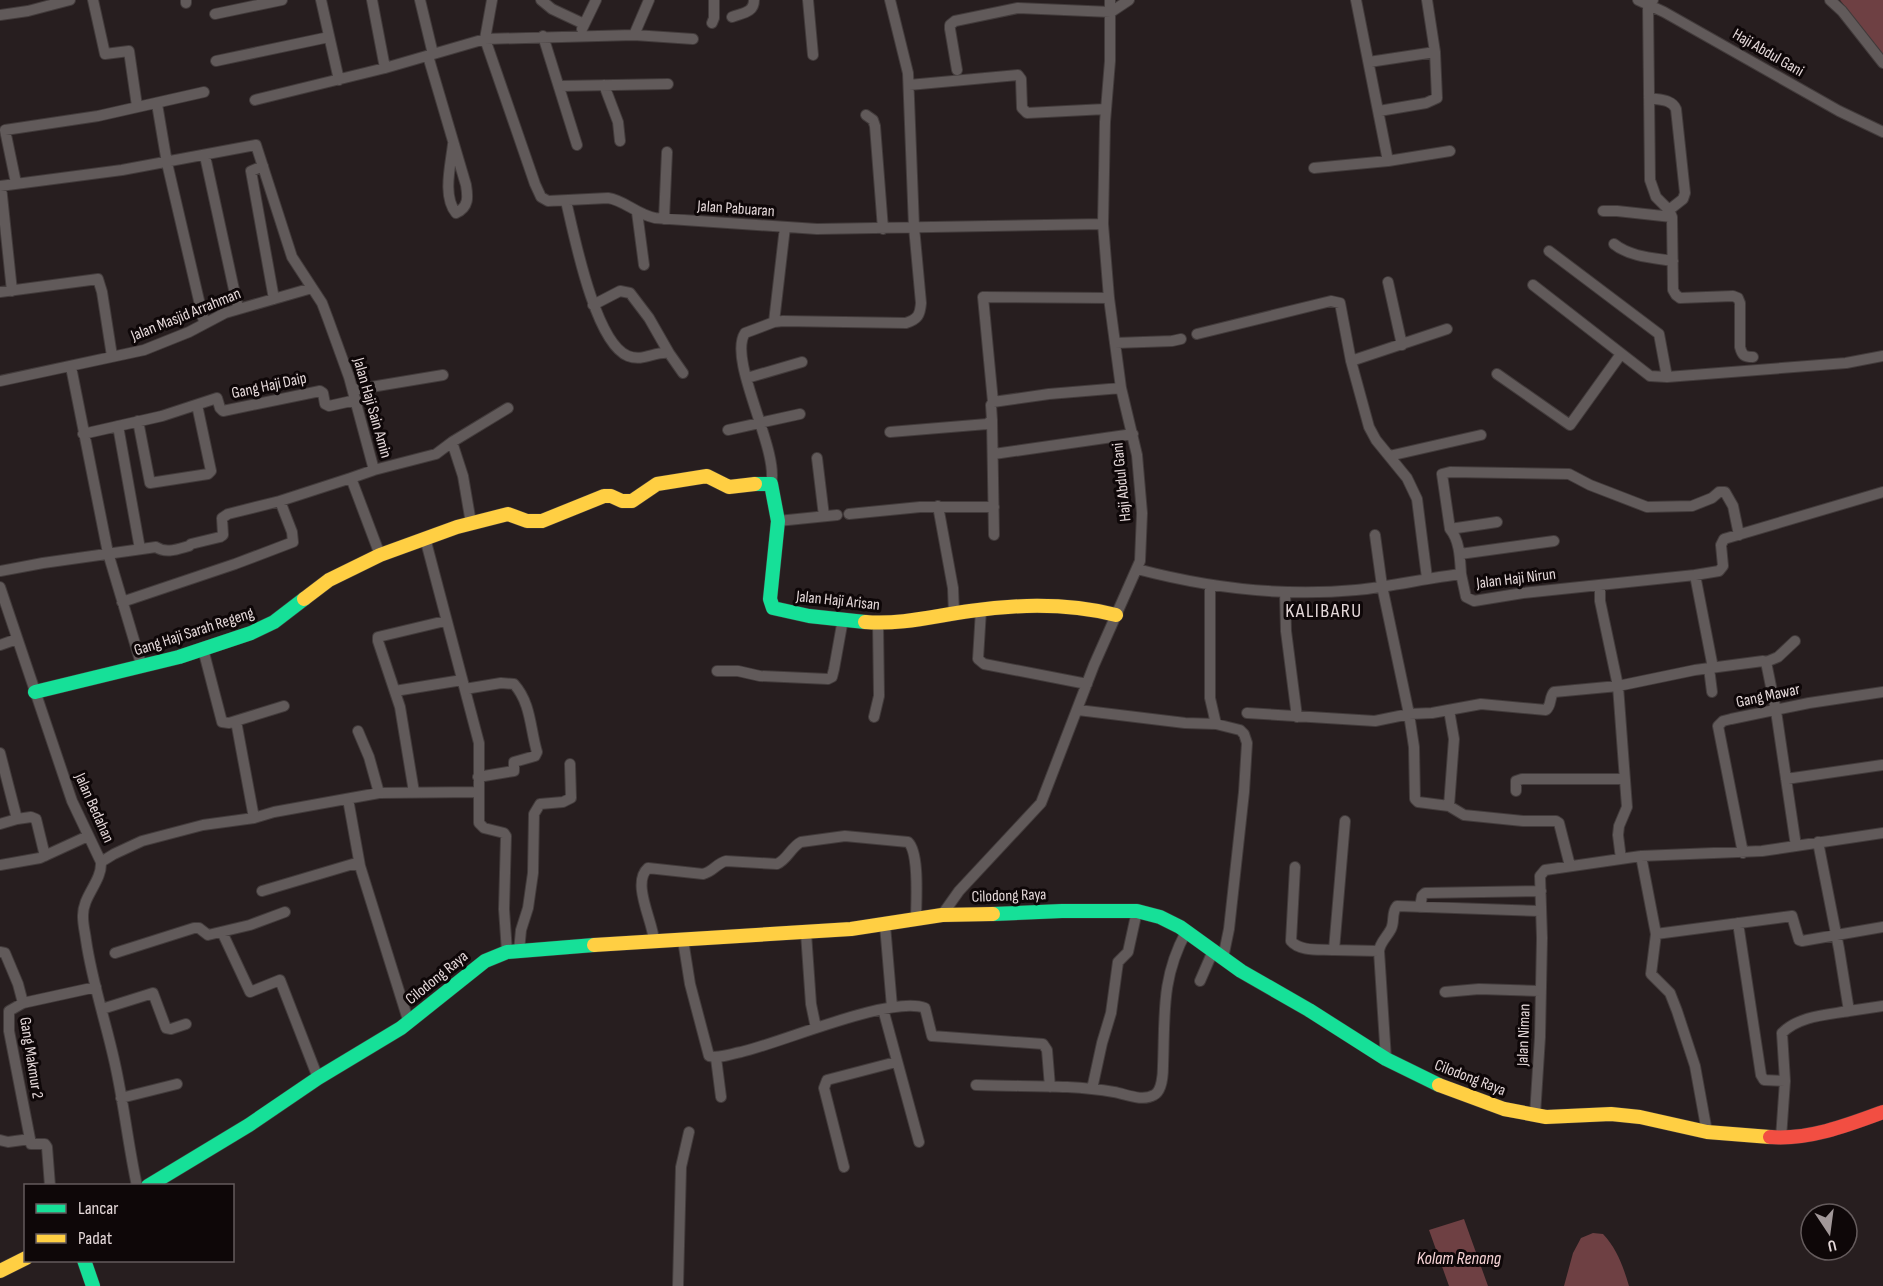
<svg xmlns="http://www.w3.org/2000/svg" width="1883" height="1286" font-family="'Sofia Sans Condensed',sans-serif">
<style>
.water{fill:#6e4043}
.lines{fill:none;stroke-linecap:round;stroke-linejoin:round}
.street-casing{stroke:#423b3b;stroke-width:12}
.fast-casing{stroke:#423b3b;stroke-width:15}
.slow-casing{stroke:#423b3b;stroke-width:15}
.jam-casing{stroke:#423b3b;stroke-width:15}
.street{stroke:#615a5a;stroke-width:10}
.fast{stroke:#16e098;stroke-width:14}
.slow{stroke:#ffcf43;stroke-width:14}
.jam{stroke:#f24e42;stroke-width:14}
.labels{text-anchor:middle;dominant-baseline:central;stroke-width:6;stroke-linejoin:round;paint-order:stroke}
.street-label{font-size:16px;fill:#e5d9da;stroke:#0e0708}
.water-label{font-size:18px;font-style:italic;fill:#f6d3d5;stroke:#0e0708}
.quarter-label{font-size:20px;letter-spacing:1.5px;fill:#e5d9da;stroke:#0e0708}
</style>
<rect width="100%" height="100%" fill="#271e1f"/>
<path class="water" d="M 1840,0 L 1883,0 L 1883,54 Z
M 1464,1219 L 1488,1286 L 1449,1286 L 1429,1230 Z
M 1593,1233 L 1603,1234 C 1617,1249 1623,1266 1629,1286 L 1564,1286 L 1573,1253 L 1581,1238 Z"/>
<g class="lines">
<defs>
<path id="street" d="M 93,0 L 105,54 L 129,51 L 137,106
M 186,0 L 186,3
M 321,0 L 339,80
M 372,0 L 385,68
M 420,0 L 433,54
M 492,0 L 485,39 L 535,184 L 541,197 L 548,201 L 608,198 C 624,200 636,214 655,218 L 817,229 L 1103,224
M 541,0 L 552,9 L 584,24
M 808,0 L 813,55
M 1356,0 L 1388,161
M 1638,0 L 1664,12 L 1839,111 L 1883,132
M 1653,0 L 1648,5 L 1650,180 L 1656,197 L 1669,210 L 1672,217 L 1673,290 L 1676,295 L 1680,298 L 1733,296 L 1738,298 L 1740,303 L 1740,347 C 1742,355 1744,357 1753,357
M 1830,0 L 1842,11 L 1883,63
M 1111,12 L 1129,0
M 215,14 L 282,0
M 0,15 L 28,11 L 70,0
M 732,17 C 742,13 754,13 754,0
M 712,23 L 714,18 L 714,0
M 582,29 L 596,0
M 634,35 L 649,0
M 543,36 L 577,145
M 428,56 L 466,185 C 468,197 469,207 456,213 C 442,196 451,164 453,144
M 216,61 L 329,37
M 1369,62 L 1435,52
M 957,70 L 950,29 L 950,25 L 955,21 L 1018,8 L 1111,12
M 604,85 L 618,122 L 620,141
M 909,85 L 1018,75 L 1021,79 L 1022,108 L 1027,113 L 1106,109
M 560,86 L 668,84
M 1649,98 C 1659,100 1672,99 1676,109 L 1685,193 L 1683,199 L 1669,210
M 255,100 L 385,68 L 485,39 L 634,35 L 693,39
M 157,104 L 167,163 L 204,322
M 1379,111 L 1426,103 L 1437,98 L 1435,52 L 1427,0
M 866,115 L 873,120 L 875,126 L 883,229
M 205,156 L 238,308
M 263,166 L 251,171 L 274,299
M 1314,168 L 1388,161 L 1450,151
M 16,183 L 5,130 L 98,116 L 204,92
M 0,186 L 122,170 L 256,145 L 292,257 L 322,303 L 328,319 L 349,377 L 374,470 L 351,478 L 380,555
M 1,186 L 12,291
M 566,201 C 574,235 595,343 628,356 C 643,362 655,351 669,353 L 683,373
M 1603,211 L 1617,211 L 1672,217
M 637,212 L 644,265
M 664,219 L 667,152
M 1614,244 C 1630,257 1654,258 1673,261
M 1549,251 L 1659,334 L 1667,377 L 1846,363 L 1883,356
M 1388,282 L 1402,345
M 1533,285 L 1650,376 L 1667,377
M 0,292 L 98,279 L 102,292 L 112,356
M 593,305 L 620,291 L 630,293 L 649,318 L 669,353
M 774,322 L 785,227
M 1197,334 L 1331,301 L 1340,303 L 1351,361 L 1369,427 L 1376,440 L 1407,478 L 1417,499 L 1427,578
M 1115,343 L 1172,341 L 1181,339
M 1351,361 L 1447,329
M 71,367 L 108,553 L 142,667
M 1497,374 L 1570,425 L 1621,354
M 747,378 L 802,362
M 0,381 L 144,350 L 189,332 L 225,313 L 312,288
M 353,390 L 443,375
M 993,402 L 983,297 L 1109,298
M 992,420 L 994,535
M 138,421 L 150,483 L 208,474 L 211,471 L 197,405
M 118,426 L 140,549
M 728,430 L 800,414
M 890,432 L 987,424 L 992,420 L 991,405 L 993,402 L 1049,394 L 1121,388
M 83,434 L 162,416 L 217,398 L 220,408 L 223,411 L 320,391 L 323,393 L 325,404 L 329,406 L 356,400
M 452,442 L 463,476 L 471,523
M 994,454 L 1133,434
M 1389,456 L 1481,435
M 817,458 L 824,516
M 374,470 L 436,454 L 452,442 L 508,408
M 771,484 C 780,451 727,360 745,333 L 774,322 L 783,321 L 906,323 C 918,319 920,315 921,303 L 914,227 L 908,73 L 890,0
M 938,506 L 953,588 L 954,614
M 849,514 L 920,507 L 994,507
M 778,521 L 837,515
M 1450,529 L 1442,474 L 1450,472 L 1569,474 L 1590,485 L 1647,507 L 1692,506 L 1712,498 L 1719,492 L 1725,492 L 1733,506 L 1739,535
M 1375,535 L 1382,586 L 1409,714 L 1414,747 L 1415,799 L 1418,802 L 1449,806 L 1464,815 L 1523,821 L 1556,821 L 1559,823 L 1570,866
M 425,538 L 479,743 L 479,823 L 484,828 L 504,833 L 506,836 L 504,909 L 507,952
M 1460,554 L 1554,541
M 1137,569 C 1209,588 1282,597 1356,590 C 1391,587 1426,578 1461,574 L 1466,597 L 1474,601 L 1523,593 L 1695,575 L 1719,571 L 1723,566 L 1721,545 L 1724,539 L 1883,492
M 0,571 L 43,563 L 156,547 C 166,554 178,549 189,546 L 191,544 L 220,537 L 223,535 L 222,518 L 228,514 L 280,501 L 351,478
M 1461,574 C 1460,559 1460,541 1450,529 L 1497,522
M 1695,575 L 1713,668
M 1210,585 L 1210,698 L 1216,724
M 1600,586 L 1600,601 L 1618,686 L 1627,807 L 1619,826 L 1618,835 L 1621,859
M 0,587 L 72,801 L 101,862 C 102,882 82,896 83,917 C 83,925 85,932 86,940 C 92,982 106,1022 115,1064 C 124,1104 128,1145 137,1186
M 1285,592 L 1286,631 L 1297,717
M 122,602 L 235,564 L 293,542 L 292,532 L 280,501
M 981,610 L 978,659 L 984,664 L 1087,684
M 0,645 L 17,639
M 203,649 L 222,722 L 229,723 L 284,706
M 1766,662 L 1778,657 L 1795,641
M 1709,668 L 1712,692
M 717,671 L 738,671 L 760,676 L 828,679 L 832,677 L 834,669 L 843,619
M 465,689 L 501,683 L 514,684 C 531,703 530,728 537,752 L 535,756 L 514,762 L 514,771 L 478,777
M 395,691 L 462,680
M 1078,710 L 1185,723 L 1216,724 L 1240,730 L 1244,734 L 1247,743 L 1244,792 L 1229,929 L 1223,958
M 1449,710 L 1454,739 L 1449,806
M 1247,713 L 1375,721 L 1409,714 L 1432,713 L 1481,704 L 1546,710 C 1552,705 1549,697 1554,692 L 1618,686 L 1695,670 L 1763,661 L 1766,662 L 1776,711 L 1796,846
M 874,717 L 879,696 L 878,623
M 236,721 L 254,818
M 358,731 L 369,757 L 379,793
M 0,753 L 17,819 L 31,817 L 36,819 L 45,856
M 1786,779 L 1882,765
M 1516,791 L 1516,781 L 1522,779 L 1625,779
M 414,792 L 400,707 L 378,641 L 378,637 L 445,621
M 348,799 L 360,866
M 1345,821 L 1334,950 L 1379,951
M 0,824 L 17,819
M 1743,853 L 1718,726 L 1723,721 L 1731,719 L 1809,703 L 1883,692
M 1641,856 L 1656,934 L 1651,974 L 1670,993 L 1677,1011 L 1695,1066 L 1707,1132
M 101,862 L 114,854 L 142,841 L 203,825 L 254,818 L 274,812 L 379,793 L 478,792
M 0,865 L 40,858 L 88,836
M 1295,867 L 1291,941 C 1300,952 1321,949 1334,950
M 262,891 L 353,864 L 360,866 L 409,1023
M 1420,907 L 1422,896 L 1425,893 L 1541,891
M 942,915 L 959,891 L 1041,803 L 1094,665 L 1140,561 L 1142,513 L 1137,455 L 1121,388 L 1109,298 L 1103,224 L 1105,122 L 1110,61 L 1110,0
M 1738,923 L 1761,1075 L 1764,1080 L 1785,1081 L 1781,1138
M 885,925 L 892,1007
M 222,932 L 250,992 L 280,980 L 318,1078
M 806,933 L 811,1004 L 816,1028
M 1656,934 L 1792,916 L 1799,940 L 1802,941 L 1883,927
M 683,940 L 690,984 L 709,1056 C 719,1059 730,1054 741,1052 C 781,1043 891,995 925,1008 L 932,1036 L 1043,1044 L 1047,1050 L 1050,1087
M 654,941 C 653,921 631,883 648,868 L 703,874 C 713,872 717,863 726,861 L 777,864 C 787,860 791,847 801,842 L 845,836 L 908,842 C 920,853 916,903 916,920
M 519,951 L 521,930 L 528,908 L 533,873 L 534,814 L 540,804 L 563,802 L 571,798 L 570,764
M 0,952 L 5,953 L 18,984 L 23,1003
M 115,953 L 194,928 L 199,928 L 208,935 L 250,925 L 285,912
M 1200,981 L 1213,951
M 1445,992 L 1479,989 L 1540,991
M 102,1009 L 153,993 L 166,1028 L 171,1029 L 186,1024
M 883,1009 L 919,1142
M 1849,1011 L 1883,1006
M 716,1058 L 721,1097
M 1386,1059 L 1379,951 C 1380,942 1387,937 1391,929 C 1395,921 1391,913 1397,906 L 1540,911
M 1785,1081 L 1782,1033 C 1799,1016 1826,1015 1849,1011 L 1839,949 L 1818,842
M 976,1085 C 1022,1087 1069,1084 1114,1092 C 1126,1094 1142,1102 1154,1095 C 1162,1091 1163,1074 1163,1066 C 1165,1015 1161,978 1186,932
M 1092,1089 L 1102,1043 L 1111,1013 L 1118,962 L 1128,952 L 1137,911
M 121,1098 L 177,1084
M 1535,1115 L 1540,1037 L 1542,938 L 1540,876 L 1545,870 L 1641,856 L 1762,851 L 1883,833
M 0,1140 L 8,1142 L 30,1139
M 844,1167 L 824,1088 L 827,1080 L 896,1062
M 50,1186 L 47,1147 L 45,1144 L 31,1144 L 9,1031 L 9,1011 L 23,1003 L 96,987
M 678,1286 L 681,1167 L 689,1132"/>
<path id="fast" d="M 755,484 L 771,484 L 778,521 L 770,599 L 773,608 L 809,616 L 865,622
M 35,692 L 179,657 L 251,633 L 274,622 L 304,599
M 993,914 L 1062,911 L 1137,911 L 1160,917 L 1180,927 L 1241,971 L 1309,1010 L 1386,1059 L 1439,1085
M 148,1186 L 249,1125 L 318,1078 L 401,1028 L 485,961 L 507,952 L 594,945
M 84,1260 L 93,1286"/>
<path id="slow" d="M 304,599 L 329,580 L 380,555 L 457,527 L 508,514 L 527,521 L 542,521 L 604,496 L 611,496 L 622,501 L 632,501 L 657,484 L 707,476 L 729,487 L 755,484
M 865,622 C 901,625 934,616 970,611 C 1018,604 1068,603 1116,615
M 594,945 L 851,929 L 942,915 L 993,914
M 1439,1085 L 1504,1109 L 1546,1117 L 1611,1114 L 1640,1117 L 1707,1132 L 1770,1137
M 0,1271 L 26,1258"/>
<path id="jam" d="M 1770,1137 C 1809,1140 1848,1125 1883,1112"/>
</defs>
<use href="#street" class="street-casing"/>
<use href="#fast" class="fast-casing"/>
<use href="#slow" class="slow-casing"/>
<use href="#jam" class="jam-casing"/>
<use href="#street" class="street"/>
<use href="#fast" class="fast"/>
<use href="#slow" class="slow"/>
<use href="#jam" class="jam"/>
</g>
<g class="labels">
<g class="street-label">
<text transform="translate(1768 53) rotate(30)">Haji Abdul Gani</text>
<text transform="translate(736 209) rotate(4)">Jalan Pabuaran</text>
<text transform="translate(186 315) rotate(-22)">Jalan Masjid Arrahman</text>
<text transform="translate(269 386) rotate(-12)">Gang Haji Daip</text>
<text transform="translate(372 408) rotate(74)">Jalan Haji Sain Amin</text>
<text transform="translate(1122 482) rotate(-96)">Haji Abdul Gani</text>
<text transform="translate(1516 579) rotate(-7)">Jalan Haji Nirun</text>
<text transform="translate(838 601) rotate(6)">Jalan Haji Arisan</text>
<text transform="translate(194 632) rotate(-18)">Gang Haji Sarah Regeng</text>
<text transform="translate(1768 696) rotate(-12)">Gang Mawar</text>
<text transform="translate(94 808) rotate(66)">Jalan Bedahan</text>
<text transform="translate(1009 896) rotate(-2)">Cilodong Raya</text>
<text transform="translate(437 978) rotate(-39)">Cilodong Raya</text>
<text transform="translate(1524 1035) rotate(-88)">Jalan Niman</text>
<text transform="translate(31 1058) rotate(81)">Gang Makmur 2</text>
<text transform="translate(1470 1078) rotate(21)">Cilodong Raya</text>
</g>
<g class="water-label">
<text x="1459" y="1258">Kolam Renang</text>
</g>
<g class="quarter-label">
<text x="1324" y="611">KALIBARU</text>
</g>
</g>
<rect x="24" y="1184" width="210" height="78" fill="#0e0708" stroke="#645b5c" stroke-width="1.5"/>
<rect x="36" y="1204" width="30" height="9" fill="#16e098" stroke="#645b5c" stroke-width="1.5"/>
<text x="78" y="1214" font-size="18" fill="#e5d9da">Lancar</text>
<rect x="36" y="1234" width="30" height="9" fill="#ffcf43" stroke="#645b5c" stroke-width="1.5"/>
<text x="78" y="1244" font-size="18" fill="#e5d9da">Padat</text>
<g transform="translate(1829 1232) rotate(167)"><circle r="28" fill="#0e0708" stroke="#645b5c" stroke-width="1.5"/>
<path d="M0-4.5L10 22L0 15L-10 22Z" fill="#a29899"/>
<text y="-9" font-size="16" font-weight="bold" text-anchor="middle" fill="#e5d9da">U</text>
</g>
</svg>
